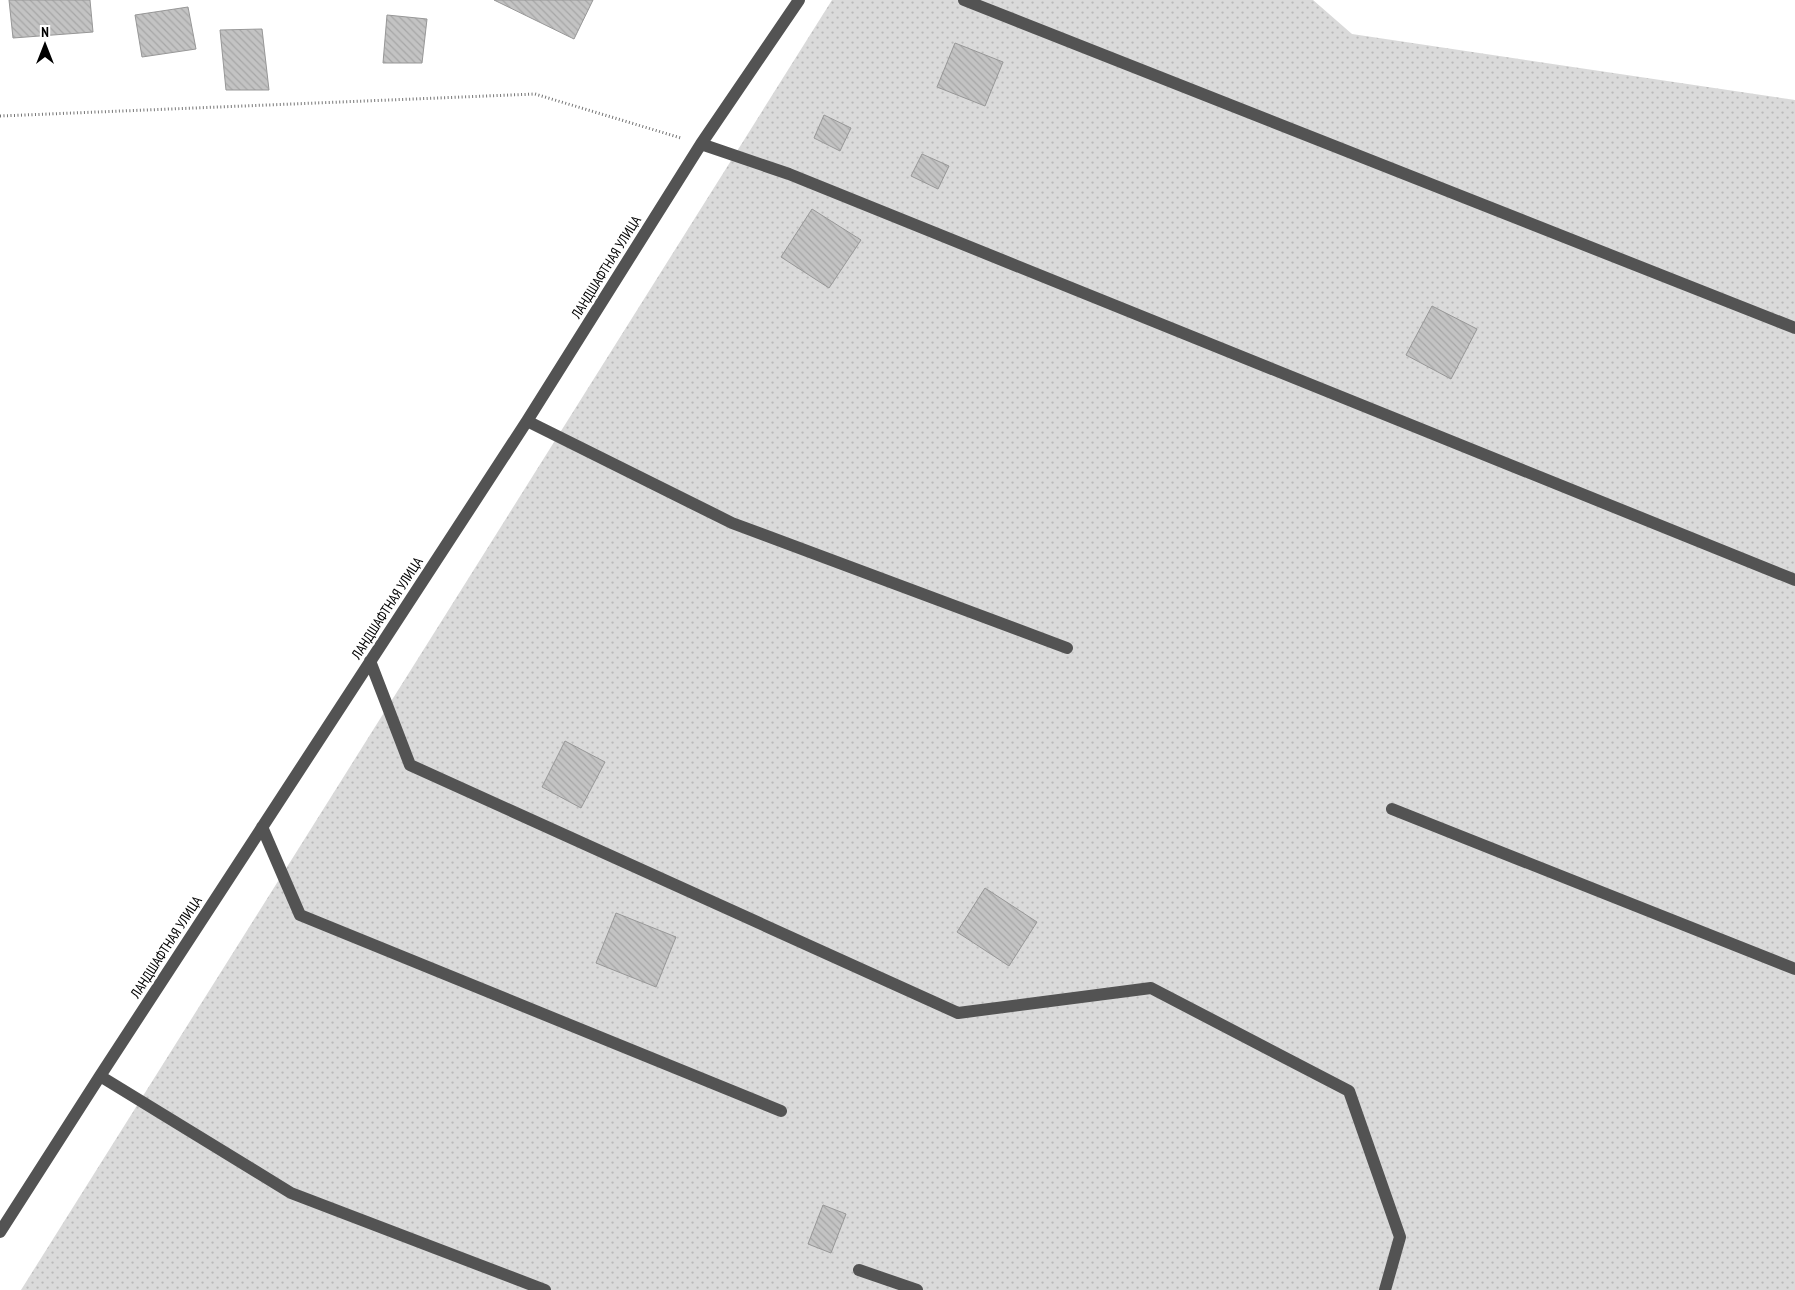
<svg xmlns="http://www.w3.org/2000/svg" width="1795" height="1290" font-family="'PT Sans Narrow',sans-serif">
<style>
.garden{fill:url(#garden-dots)}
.building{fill:url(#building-back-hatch);stroke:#979797}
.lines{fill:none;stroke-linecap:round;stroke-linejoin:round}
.path{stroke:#757575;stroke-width:3;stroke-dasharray:1 2.5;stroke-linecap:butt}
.minor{stroke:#535353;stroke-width:12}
.labels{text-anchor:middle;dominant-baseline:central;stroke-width:4.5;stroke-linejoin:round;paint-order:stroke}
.street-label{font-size:14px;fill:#000;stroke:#fff}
</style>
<defs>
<pattern id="garden-dots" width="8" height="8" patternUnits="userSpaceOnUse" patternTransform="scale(1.25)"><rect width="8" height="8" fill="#dadada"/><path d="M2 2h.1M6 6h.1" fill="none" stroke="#b9b9b9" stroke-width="1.8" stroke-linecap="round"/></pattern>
<pattern id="building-back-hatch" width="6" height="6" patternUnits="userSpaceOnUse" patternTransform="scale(1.25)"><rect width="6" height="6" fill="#c3c3c3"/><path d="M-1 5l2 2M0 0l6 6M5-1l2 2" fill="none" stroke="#a6a6a6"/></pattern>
</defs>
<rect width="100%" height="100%" fill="#fff"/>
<path class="garden" d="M 832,0 L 1313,0 L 1352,34 L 1795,100 L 1795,1290 L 21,1290 Z"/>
<path class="building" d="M 9,0 L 90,0 L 93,32 L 13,38 Z
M 494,0 L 593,0 L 574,39 Z
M 188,7 L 196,49 L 142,57 L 135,15 Z
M 387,15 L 427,19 L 422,63 L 383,63 Z
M 262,29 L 269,90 L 226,90 L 220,30 Z
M 955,43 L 1003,62 L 985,106 L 937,87 Z
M 824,115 L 851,128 L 840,151 L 814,138 Z
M 922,154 L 949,166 L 938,189 L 911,176 Z
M 812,209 L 861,240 L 829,288 L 781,257 Z
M 1432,306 L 1477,329 L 1451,379 L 1406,355 Z
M 565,741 L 605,762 L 581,808 L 542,787 Z
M 985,888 L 1037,922 L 1009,966 L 957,932 Z
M 616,913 L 676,937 L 656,987 L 596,963 Z
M 823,1205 L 846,1214 L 831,1253 L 808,1244 Z"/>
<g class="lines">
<path class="path" d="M 0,116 L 535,94 L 681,138"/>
<path class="minor" d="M 964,0 L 1795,328
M 701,144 L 789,174 L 1795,580
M 527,421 L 732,523 L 1067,648
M 370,661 L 410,765 L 958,1013 L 1151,988 L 1349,1091 L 1400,1237 L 1385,1290
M 1392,809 L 1795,969
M 262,827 L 300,915 L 781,1111
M 100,1076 L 291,1193 L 545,1290
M 0,1232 L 100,1076 L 527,421 L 701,144 L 799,0
M 859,1270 L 917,1290"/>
</g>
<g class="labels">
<g class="street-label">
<text transform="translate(606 267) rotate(-58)">ЛАНДШАФТНАЯ УЛИЦА</text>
<text transform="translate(387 608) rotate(-57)">ЛАНДШАФТНАЯ УЛИЦА</text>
<text transform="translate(166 947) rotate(-57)">ЛАНДШАФТНАЯ УЛИЦА</text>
</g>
</g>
<g transform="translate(45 45)" stroke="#ffffff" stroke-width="4" paint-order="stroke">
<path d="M0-4L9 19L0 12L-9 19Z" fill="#000000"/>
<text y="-8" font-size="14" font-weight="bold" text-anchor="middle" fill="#000000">N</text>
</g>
</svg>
